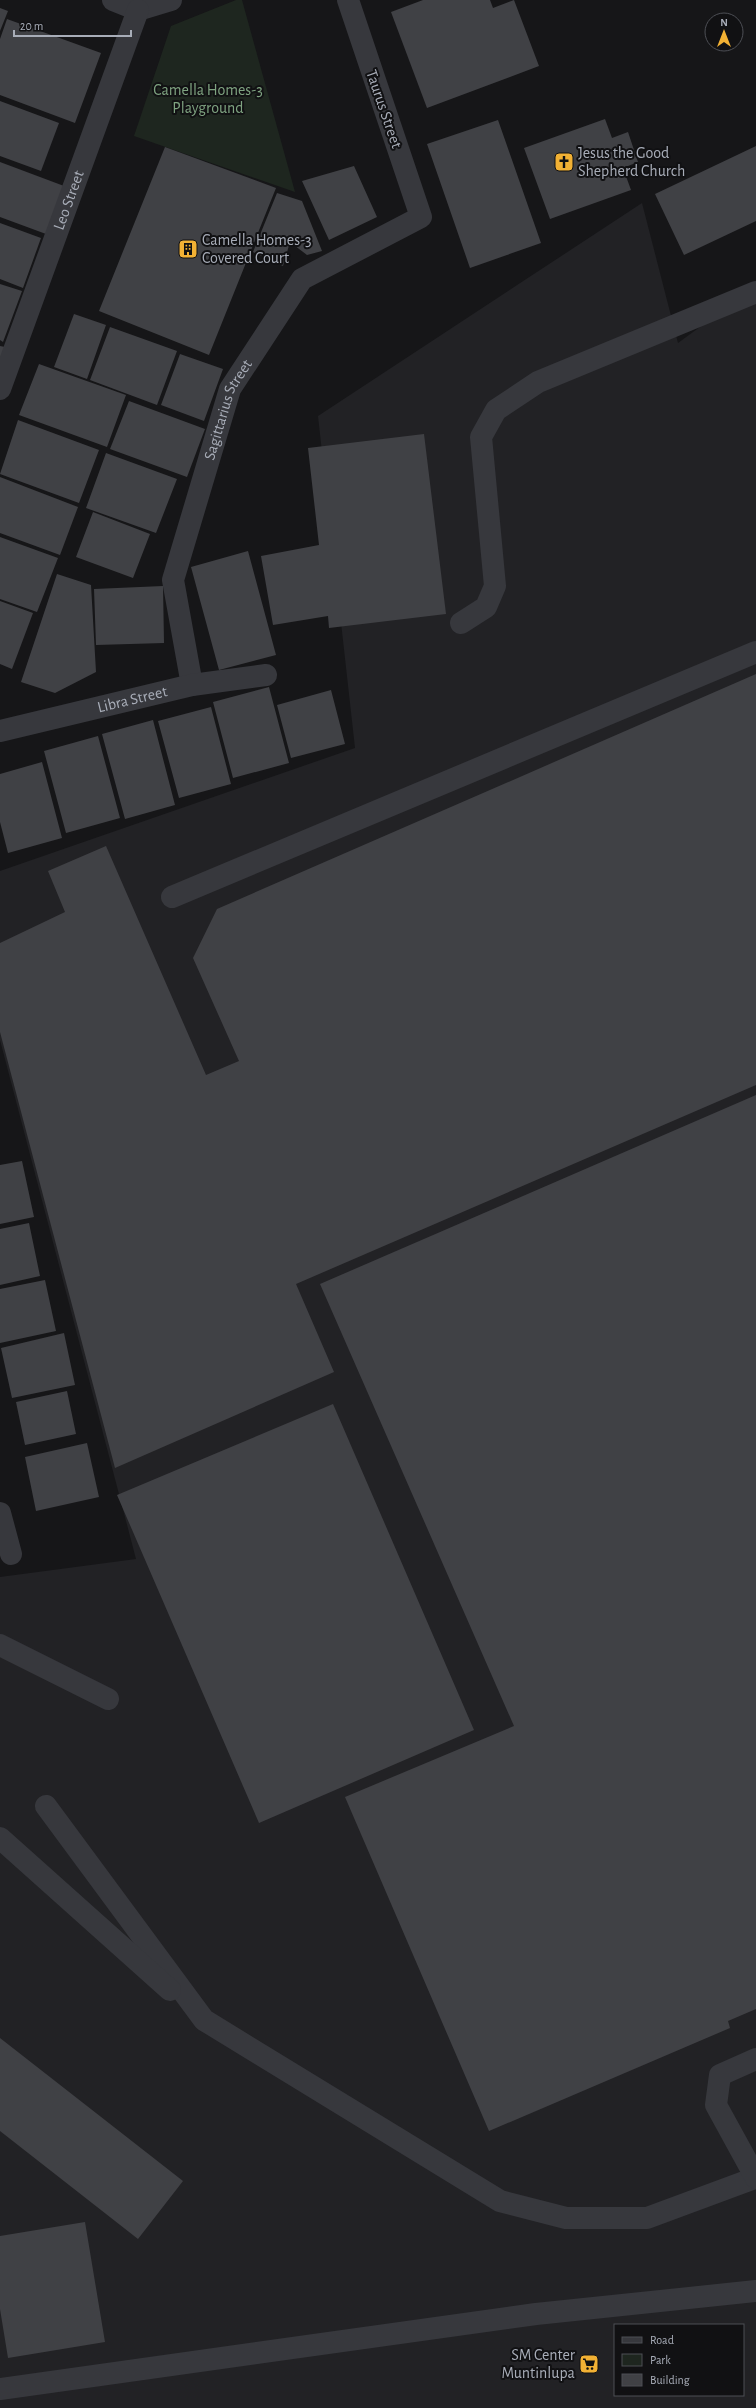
<svg xmlns="http://www.w3.org/2000/svg" width="756" height="2408" font-family="'Alegreya Sans',sans-serif">
<style>
.built{fill:#222225;fill-rule:evenodd}
.green{fill:#1e261f}
.building{fill:#404145}
.lines{fill:none;stroke-linecap:round;stroke-linejoin:round}
.minor{stroke:#37383d;stroke-width:22}
.labels{text-anchor:middle;dominant-baseline:central;stroke-width:4;stroke-linejoin:round;paint-order:stroke}
.park-label{font-size:16px;fill:#7fa381;stroke:#111113}
.street-label{font-size:16px;fill:#a8adb8;stroke:#111113}
.poi-label{font-size:16px;fill:#a8adb8;stroke:#111113;text-anchor:start}
</style>
<rect width="100%" height="100%" fill="#161618"/>
<path class="built" d="M 642,203 L 678,343 L 756,286 L 756,2408 L 0,2408 L 0,1577 L 136,1559 L 0,1040 L 0,871 L 355,748 L 318,416 ZM 615,2325 L 743,2325 L 743,2395 L 615,2395 Z"/>
<path class="green" d="M 236,0 L 242,0 L 295,192 L 134,136 L 171,26 Z"/>
<path class="building" d="M 423,0 L 490,0 L 493,8 L 514,0 L 539,66 L 427,108 L 391,12 Z
M 0,8 L 8,11 L 0,31 Z
M 7,19 L 101,53 L 75,123 L 0,95 L 0,39 Z
M 0,101 L 59,123 L 41,171 L 0,156 Z
M 605,119 L 612,138 L 628,132 L 638,162 L 623,168 L 631,190 L 550,219 L 524,148 Z
M 498,120 L 541,243 L 470,268 L 427,144 Z
M 756,146 L 756,221 L 684,255 L 655,194 Z
M 165,147 L 276,188 L 209,355 L 99,311 Z
M 0,162 L 64,186 L 46,234 L 0,217 Z
M 354,166 L 377,217 L 329,240 L 302,181 Z
M 277,193 L 302,201 L 322,251 L 307,255 L 290,242 L 283,266 L 253,252 Z
M 0,223 L 41,238 L 23,288 L 0,279 Z
M 0,284 L 22,291 L 3,342 L 0,340 Z
M 74,314 L 106,325 L 87,379 L 54,367 Z
M 110,327 L 177,351 L 157,405 L 90,380 Z
M 0,346 L 5,347 L 0,359 Z
M 180,354 L 223,369 L 204,421 L 161,405 Z
M 39,364 L 126,395 L 107,447 L 19,415 Z
M 129,401 L 205,429 L 187,477 L 110,449 Z
M 18,420 L 99,450 L 79,503 L 0,474 Z
M 424,434 L 446,614 L 329,628 L 328,616 L 273,625 L 261,556 L 319,545 L 308,448 Z
M 106,453 L 177,479 L 156,533 L 86,508 Z
M 0,477 L 78,507 L 60,555 L 0,533 Z
M 93,512 L 150,534 L 133,578 L 76,557 Z
M 0,537 L 58,558 L 37,612 L 0,599 Z
M 248,551 L 276,655 L 219,670 L 191,567 Z
M 57,574 L 91,585 L 96,672 L 55,693 L 21,682 Z
M 163,586 L 164,643 L 96,645 L 94,589 Z
M 0,601 L 33,613 L 12,669 L 0,664 Z
M 756,674 L 756,1085 L 296,1284 L 334,1372 L 115,1468 L 0,1032 L 0,943 L 65,912 L 48,871 L 106,846 L 206,1075 L 239,1061 L 193,958 L 217,909 Z
M 269,687 L 289,763 L 233,778 L 213,702 Z
M 331,690 L 345,744 L 291,758 L 277,705 Z
M 211,707 L 231,784 L 179,798 L 158,721 Z
M 153,720 L 175,805 L 125,819 L 102,734 Z
M 98,736 L 120,818 L 66,833 L 44,751 Z
M 42,762 L 62,838 L 8,853 L 0,822 L 0,774 Z
M 756,1095 L 756,2009 L 728,2021 L 730,2028 L 489,2131 L 345,1797 L 514,1726 L 320,1284 Z
M 22,1161 L 34,1217 L 0,1224 L 0,1165 Z
M 29,1223 L 40,1276 L 0,1285 L 0,1229 Z
M 45,1280 L 56,1331 L 0,1343 L 0,1289 Z
M 64,1333 L 75,1385 L 12,1398 L 1,1348 Z
M 67,1391 L 76,1434 L 25,1445 L 16,1402 Z
M 333,1404 L 474,1730 L 259,1823 L 117,1495 Z
M 87,1443 L 99,1497 L 36,1511 L 25,1457 Z
M 0,2038 L 183,2181 L 138,2239 L 0,2131 Z
M 85,2222 L 105,2342 L 8,2358 L 0,2309 L 0,2236 Z"/>
<g class="lines">
<g class="minor">
<path d="M 113,0 L 138,10 L 171,0"/>
<path id="s1" d="M 0,389 L 138,10"/>
<path d="M 461,623 L 486,607 L 495,586 L 481,437 L 496,410 L 538,382 L 756,292"/>
<path id="s2" d="M 192,685 L 173,580 L 230,389 L 302,279 L 421,217 L 348,0"/>
<path id="s3" d="M 0,731 L 192,685 L 266,675"/>
<path d="M 172,897 L 756,652"/>
<path d="M 0,1513 L 11,1554"/>
<path d="M 0,1645 L 108,1699"/>
<path d="M 46,1806 L 204,2020 L 500,2201 L 566,2218 L 647,2218 L 755,2178"/>
<path d="M 0,1838 L 170,1990"/>
<path d="M 756,2059 L 720,2075 L 716,2105 L 756,2178"/>
<path d="M 0,2389 L 536,2314 L 756,2291"/>
</g>
</g>
<defs>
<symbol id="church-square" viewBox="-11 -11 22 22"><rect x="-9" y="-9" width="18" height="18" rx="4" fill="#f2b134" stroke="#111113"/><path d="M-1.2-6h2.4v3.5h3.3v2.4h-3.3V6h-2.4V-.1h-3.3v-2.4h3.3Z" fill="#111"/></symbol>
<symbol id="building-square" viewBox="-11 -11 22 22"><rect x="-9" y="-9" width="18" height="18" rx="4" fill="#f2b134" stroke="#111113"/><path d="M-4-6H4V6H1V3H-1V6H-4ZM-2.5-4.3h1.7v1.8h-1.7ZM.8-4.3h1.7v1.8H.8ZM-2.5-1h1.7V.8h-1.7ZM.8-1h1.7V.8H.8Z" fill="#111"/></symbol>
<symbol id="supermarket-square" viewBox="-11 -11 22 22"><rect x="-9" y="-9" width="18" height="18" rx="4" fill="#f2b134" stroke="#111113"/><path d="M-6-5.5h2.5l.6 2H6L4.5 2H-2.5L-4.4-4H-6ZM-1.5 3.2a1.3 1.3 0 1 0 .1 0ZM3 3.2a1.3 1.3 0 1 0 .1 0Z" fill="#111"/></symbol>
</defs>
<g fill-rule="evenodd">
<use href="#church-square" x="553" y="151" width="22" height="22"/>
<use href="#building-square" x="177" y="238" width="22" height="22"/>
<use href="#supermarket-square" x="578" y="2353" width="22" height="22"/>
</g>
<g class="labels">
<g class="park-label">
<text x="208" y="90">Camella Homes-3<tspan x="208" dy="18">Playground</tspan></text>
</g>
<g class="street-label">
<text transform="translate(384 109) rotate(71)">Taurus Street</text>
<text stroke="none"><textPath href="#s1" startOffset="201">Leo Street</textPath></text>
<text stroke="none"><textPath href="#s2" startOffset="286">Sagittarius Street</textPath></text>
<text stroke="none"><textPath href="#s3" startOffset="136">Libra Street</textPath></text>
</g>
<g class="poi-label">
<text x="578" y="153">Jesus the Good<tspan x="578" dy="18">Shepherd Church</tspan></text>
<text x="202" y="240">Camella Homes-3<tspan x="202" dy="18">Covered Court</tspan></text>
<text x="575" y="2355" text-anchor="end">SM Center<tspan x="575" dy="18">Muntinlupa</tspan></text>
</g>
</g>
<rect x="614" y="2324" width="130" height="72" fill="#111113" stroke="#4d4f55"/>
<rect x="622" y="2337" width="20" height="6" fill="#37383d" stroke="#4d4f55"/>
<text x="650" y="2344" font-size="12" fill="#a8adb8">Road</text>
<rect x="622" y="2354" width="20" height="12" fill="#1e261f" stroke="#4d4f55"/>
<text x="650" y="2364" font-size="12" fill="#a8adb8">Park</text>
<rect x="622" y="2374" width="20" height="12" fill="#404145" stroke="#4d4f55"/>
<text x="650" y="2384" font-size="12" fill="#a8adb8">Building</text>
<g transform="translate(724 32)"><circle r="19" fill="#111113" stroke="#4d4f55"/>
<path d="M0-3L7 15L0 10L-7 15Z" fill="#f2b134"/>
<text y="-6" font-size="11" font-weight="bold" text-anchor="middle" fill="#a8adb8">N</text>
</g>
<path d="M14 30v6h117v-6" fill="none" stroke="#a8adb8" stroke-width="2"/>
<text x="20" y="30" font-size="12" fill="#a8adb8" stroke="#111113" stroke-width="3" paint-order="stroke">20 m</text>
</svg>
